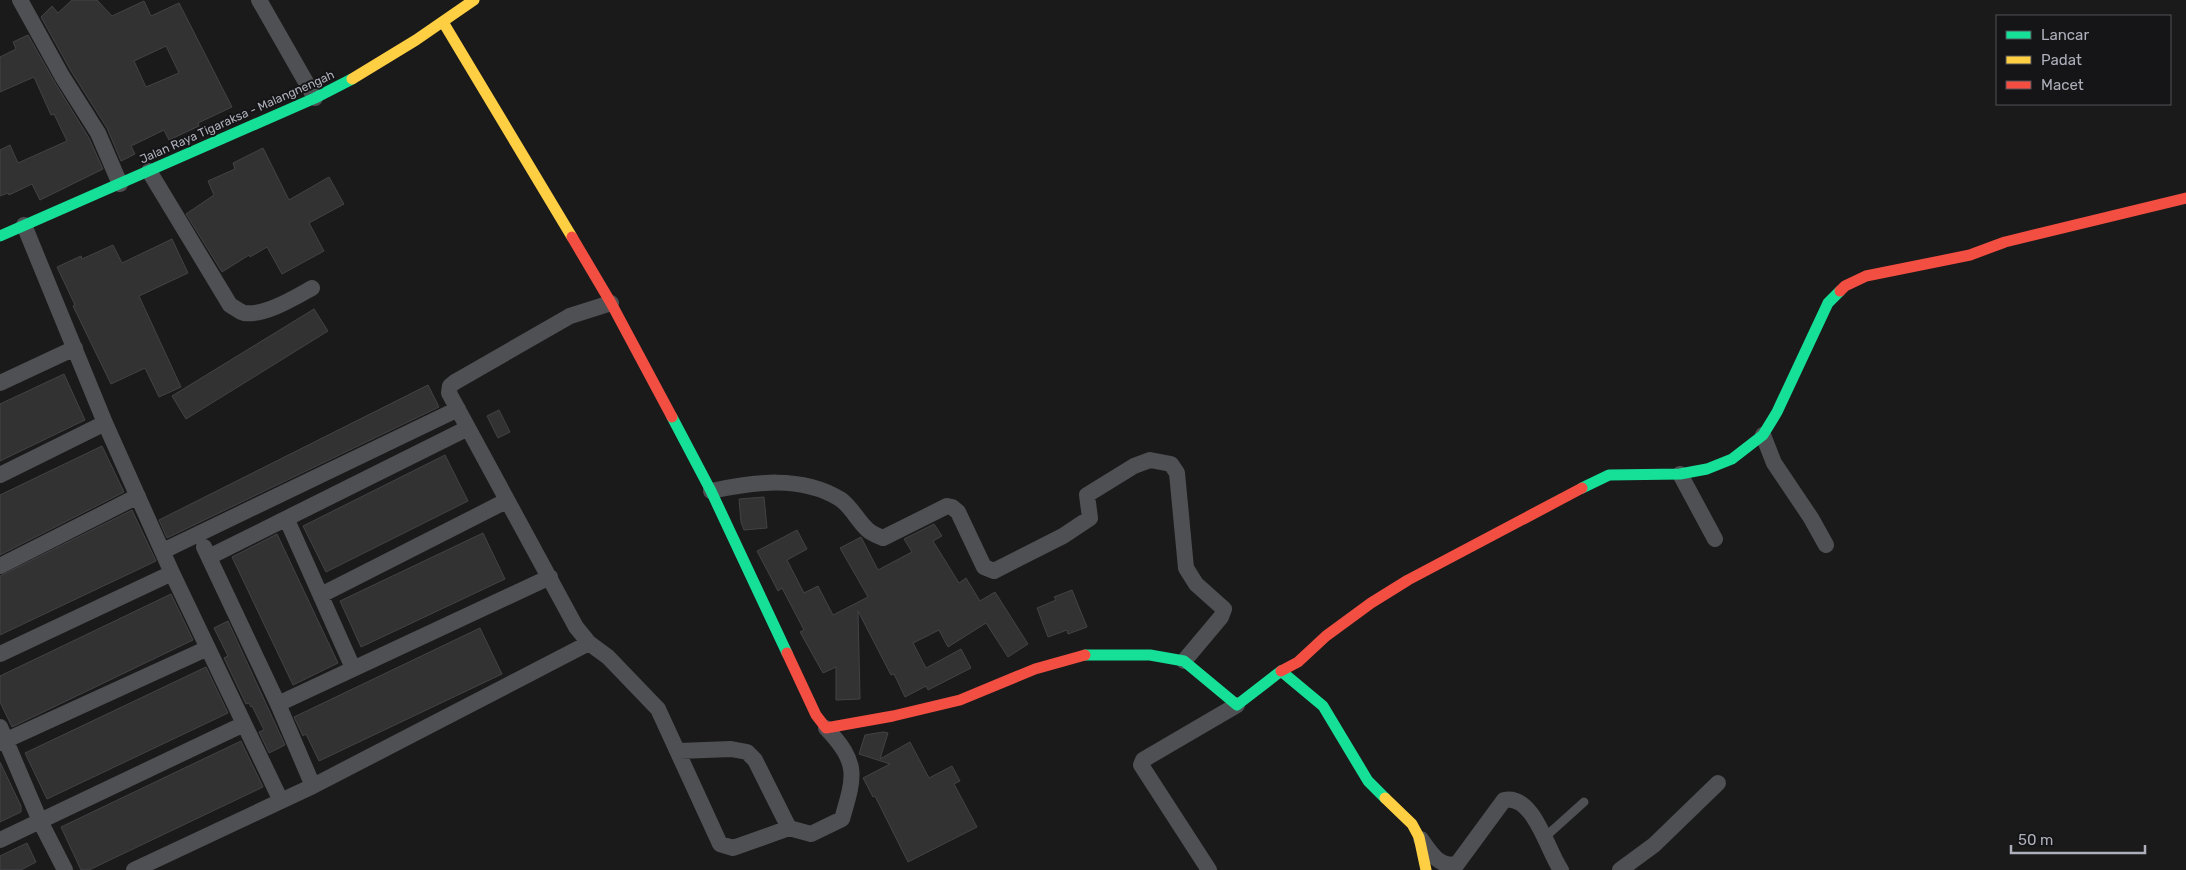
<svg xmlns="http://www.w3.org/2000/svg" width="2186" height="870" font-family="Rubik,sans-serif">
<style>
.building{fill:#323233;stroke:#434346;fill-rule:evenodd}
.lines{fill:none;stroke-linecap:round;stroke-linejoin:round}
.lane{stroke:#4f5053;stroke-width:9}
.street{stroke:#4f5053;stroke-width:16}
.fast{stroke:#16e098;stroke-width:11}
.slow{stroke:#ffcf43;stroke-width:11}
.jam{stroke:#f24e42;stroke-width:11}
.labels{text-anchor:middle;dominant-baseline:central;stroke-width:4;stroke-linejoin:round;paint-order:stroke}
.street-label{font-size:12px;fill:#adafba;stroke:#151416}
</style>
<rect width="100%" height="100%" fill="#1a1a1a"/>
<path class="building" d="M 72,0 L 97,0 L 112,16 L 144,1 L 151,16 L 179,3 L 232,107 L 198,123 L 199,126 L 169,140 L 164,130 L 131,146 L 135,154 L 121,161 L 107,128 L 71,71 L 41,17 L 52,6 L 58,13 ZM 166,46 L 179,73 L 146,87 L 134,61 Z
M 28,35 L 54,81 L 89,138 L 103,169 L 40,200 L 32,184 L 9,195 L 8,193 L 0,196 L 0,150 L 10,145 L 18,163 L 67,141 L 54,114 L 51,115 L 34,77 L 0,92 L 0,57 L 16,49 L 13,42 Z
M 263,148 L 289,200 L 329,177 L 344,204 L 309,223 L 324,251 L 282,274 L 267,247 L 250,257 L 249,255 L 222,272 L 186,214 L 214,195 L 208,181 L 235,169 L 233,163 Z
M 172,239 L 188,273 L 139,296 L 181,387 L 159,397 L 145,368 L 111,384 L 73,306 L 75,305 L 57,267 L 81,256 L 82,259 L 113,245 L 122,263 Z
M 314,309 L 328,331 L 186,419 L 172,396 Z
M 64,374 L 85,420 L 0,461 L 0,404 Z
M 428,385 L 439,407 L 167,538 L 159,520 Z
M 499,410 L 510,432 L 498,438 L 487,416 Z
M 102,446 L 124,492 L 0,555 L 0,495 Z
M 445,455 L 468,501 L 326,572 L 303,526 Z
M 764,497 L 767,528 L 744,530 L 741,522 L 739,499 Z
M 132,510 L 156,561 L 0,635 L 0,576 Z
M 934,524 L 942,536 L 933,541 L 959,583 L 966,578 L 980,601 L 995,592 L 1028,644 L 1008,657 L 986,623 L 948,647 L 939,630 L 913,643 L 926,668 L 961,649 L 971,668 L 928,690 L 926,686 L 905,697 L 894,674 L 891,675 L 858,611 L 860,699 L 836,700 L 836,667 L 823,673 L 800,632 L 804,630 L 782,588 L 778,591 L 757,551 L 797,530 L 807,549 L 787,560 L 804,593 L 818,586 L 833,615 L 868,597 L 840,548 L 861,537 L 878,570 L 912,552 L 904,539 Z
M 483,533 L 505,579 L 361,647 L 340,601 Z
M 277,534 L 338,663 L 293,685 L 232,557 Z
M 1072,590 L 1087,627 L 1068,634 L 1067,630 L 1048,637 L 1037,608 L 1056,600 L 1054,597 Z
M 171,594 L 193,640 L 12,727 L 0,702 L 0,676 Z
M 228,621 L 285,745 L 269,753 L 259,732 L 264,730 L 252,706 L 251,707 L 249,703 L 246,704 L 224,658 L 228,656 L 214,628 Z
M 480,628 L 502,674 L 319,761 L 306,734 L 303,736 L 294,717 Z
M 206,667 L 228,713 L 47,799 L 25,753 Z
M 883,732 L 888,733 L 880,759 L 910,742 L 929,778 L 952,766 L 960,781 L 954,784 L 977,827 L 908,862 L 875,796 L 873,797 L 863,778 L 890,764 L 859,754 L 865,735 Z
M 241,741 L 263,787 L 89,870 L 81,870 L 61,827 Z
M 0,762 L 21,806 L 21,812 L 0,822 Z
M 27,843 L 36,862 L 21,870 L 0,870 L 0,856 Z"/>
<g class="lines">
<path class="lane" d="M 1544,838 L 1584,802"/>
<path class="street" d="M 20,0 L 62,76 L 98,133 L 120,184
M 259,0 L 315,98
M 149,171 L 230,305 C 234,307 240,312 244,313 C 265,316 294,298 312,288
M 24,225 L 105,423 L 172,573 L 281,801
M 0,383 L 75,348
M 1763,435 L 1774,463 L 1811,518 L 1826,545
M 1680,474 L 1715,539
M 0,475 L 105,423
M 711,491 C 753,482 801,475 840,499 C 852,507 858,522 869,531 C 873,534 878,536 883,538 L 947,506 L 952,507 L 958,512 L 984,567 L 994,571 L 1063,536 L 1090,518 L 1087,495 L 1134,466 L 1150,460 L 1171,464 L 1177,473 L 1186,568 L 1196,584 L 1224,609 L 1221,617 L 1184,661
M 287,520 L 353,668
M 204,547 L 278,704 L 313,786
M 163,551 L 458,409
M 209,557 L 468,428
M 0,566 L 138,496
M 321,595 L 506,501
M 589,643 L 608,657 L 658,709 L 720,844 L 733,848 L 789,828
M 0,654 L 172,573
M 278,704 L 550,577
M 0,727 L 40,821 L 65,870
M 0,743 L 208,648
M 679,751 L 731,749 L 747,752 L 755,760 L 789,828 L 811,834 L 842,819 C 855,775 859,763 826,728
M 1421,839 C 1430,852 1439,868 1457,864 L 1504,800 C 1534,794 1547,850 1561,870
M 0,840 L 244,724
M 134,870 L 313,786 L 589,643 L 576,627 L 449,393 L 450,386 L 455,382 L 570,316 L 611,303
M 1209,870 L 1141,765 L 1143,760 L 1237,705
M 1620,870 L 1654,845 L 1718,783"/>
<path class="fast" d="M 0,236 L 315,98 L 352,79
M 672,417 L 711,491 L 787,653
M 1582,488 L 1609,475 L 1680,474 L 1707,469 L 1732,459 L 1763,435 L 1777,412 L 1828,303 L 1840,291
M 1085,655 L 1150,655 L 1184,661 L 1237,705 L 1281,671 L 1323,706 L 1368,781 L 1385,798"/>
<path class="slow" d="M 443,22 L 572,237
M 352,79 L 416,40 L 474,0
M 1385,798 L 1412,824 L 1419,837 L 1426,870"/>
<path class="jam" d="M 572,237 L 611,303 L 672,417
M 1840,291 L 1845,286 L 1866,276 L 1970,255 L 2005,242 L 2186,198
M 787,653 L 816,715 L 826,728 L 893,716 L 960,700 L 1035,669 L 1085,655
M 1281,671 L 1298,662 L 1326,636 L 1371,603 L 1408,580 L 1582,488"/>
</g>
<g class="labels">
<g class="street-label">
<text transform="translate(237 117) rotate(-24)">Jalan Raya Tigaraksa - Malangnengah</text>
</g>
</g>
<rect x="1996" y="15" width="175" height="90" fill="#151416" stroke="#525258"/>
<rect x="2006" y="31" width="25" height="8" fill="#16e098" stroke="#525258"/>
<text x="2041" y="40" font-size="15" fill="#adafba">Lancar</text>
<rect x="2006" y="56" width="25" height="8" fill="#ffcf43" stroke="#525258"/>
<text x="2041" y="65" font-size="15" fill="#adafba">Padat</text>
<rect x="2006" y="81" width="25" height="8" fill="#f24e42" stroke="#525258"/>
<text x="2041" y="90" font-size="15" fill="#adafba">Macet</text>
<path d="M2011 845v8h134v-8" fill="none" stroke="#adafba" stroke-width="2.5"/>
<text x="2018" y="845" font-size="15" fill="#adafba" stroke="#151416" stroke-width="4" paint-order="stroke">50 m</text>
</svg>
